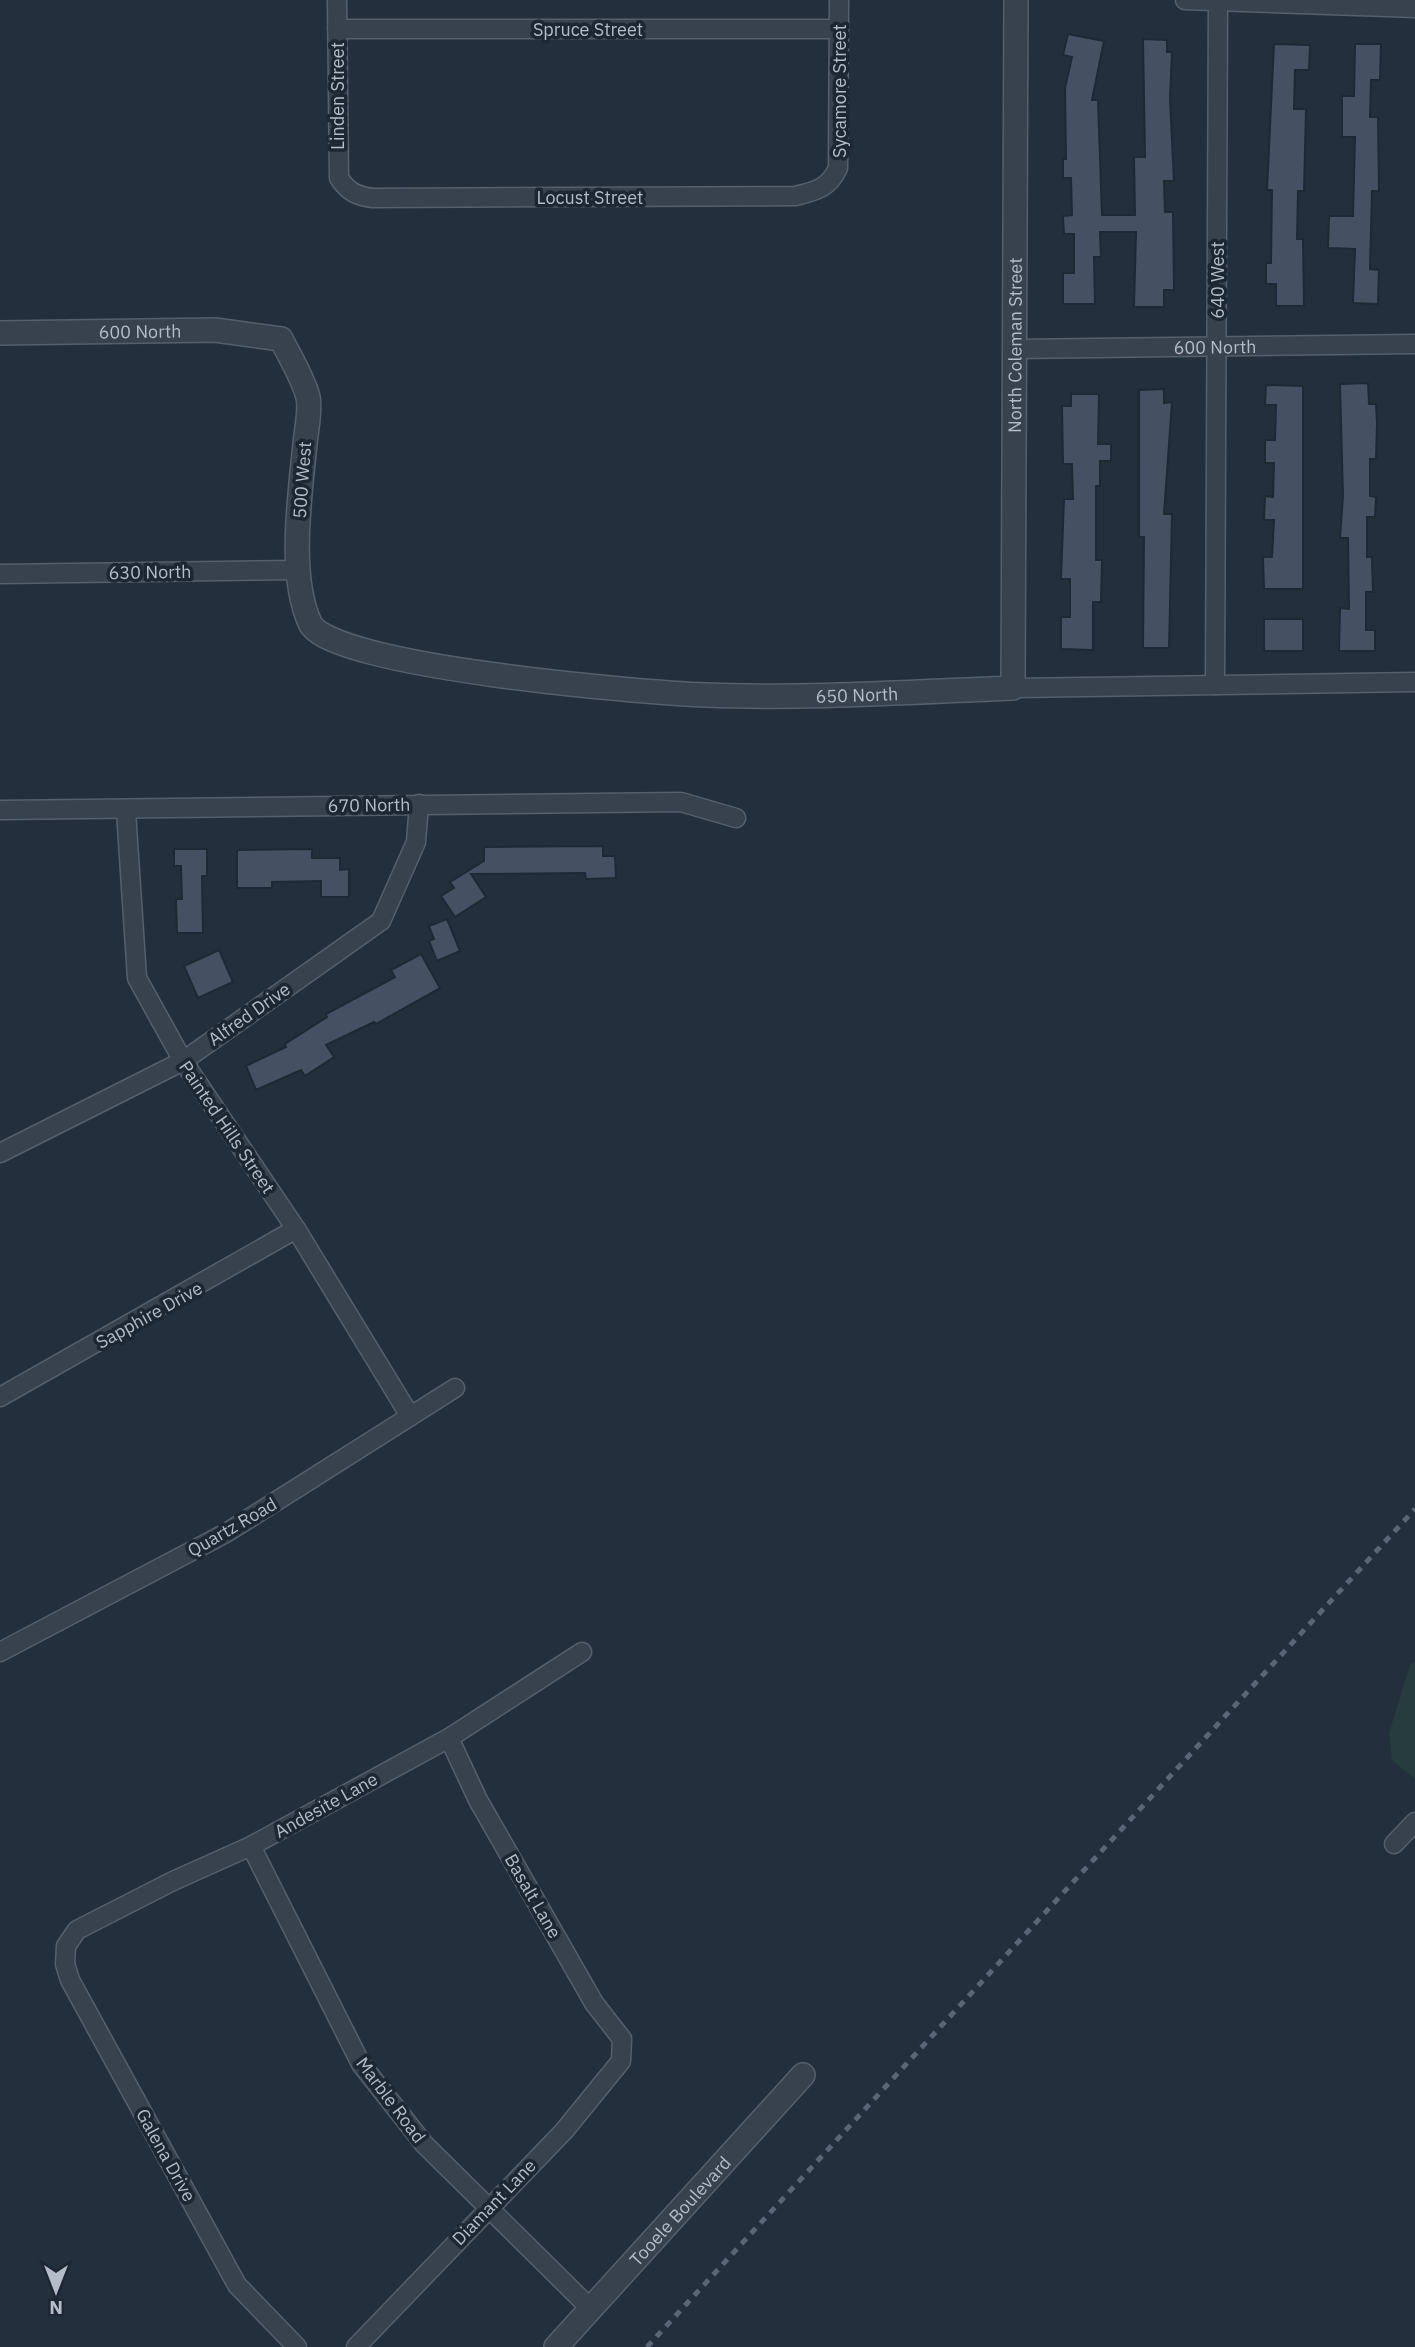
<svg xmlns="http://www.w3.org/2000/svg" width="1415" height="2347" font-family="'IBM Plex Sans',sans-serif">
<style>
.green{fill:#263c3f}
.building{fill:#455162;stroke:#1f2835;stroke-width:2}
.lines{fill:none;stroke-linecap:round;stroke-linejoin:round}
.minor-casing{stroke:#565f6c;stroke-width:21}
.tertiary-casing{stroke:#565f6c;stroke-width:26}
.minor{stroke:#38414e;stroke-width:18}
.tertiary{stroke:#38414e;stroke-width:23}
.rail{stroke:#5a6575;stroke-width:5;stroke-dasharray:7 7;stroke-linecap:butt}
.labels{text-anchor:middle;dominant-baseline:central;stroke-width:7;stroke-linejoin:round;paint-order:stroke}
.street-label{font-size:18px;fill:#b4bcc9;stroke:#1d2633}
</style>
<rect width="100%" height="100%" fill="#242f3e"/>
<path class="green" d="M 1415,1662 L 1415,1779 L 1392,1760 L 1389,1733 L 1410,1665 Z"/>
<path class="building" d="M 1068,34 L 1104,41 L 1092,100 L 1098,100 L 1102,215 L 1135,215 L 1134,157 L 1145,157 L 1143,39 L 1167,40 L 1167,52 L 1172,52 L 1170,99 L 1174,181 L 1164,181 L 1165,212 L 1173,212 L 1174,290 L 1164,290 L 1164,307 L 1134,307 L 1136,232 L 1100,232 L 1101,257 L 1094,257 L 1095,304 L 1063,304 L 1063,273 L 1074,273 L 1074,234 L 1064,234 L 1063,216 L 1072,215 L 1071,178 L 1063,178 L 1063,159 L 1066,159 L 1065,88 L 1072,57 L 1063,55 Z
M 1274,44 L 1310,45 L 1309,70 L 1295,70 L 1294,109 L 1306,109 L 1304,191 L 1298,191 L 1297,239 L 1303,239 L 1304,306 L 1276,306 L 1276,284 L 1266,284 L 1266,263 L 1271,263 L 1272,190 L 1267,190 Z
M 1355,44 L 1381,44 L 1380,80 L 1371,80 L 1370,117 L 1378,117 L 1379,191 L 1372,191 L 1370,269 L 1379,270 L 1378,304 L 1353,303 L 1355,249 L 1328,248 L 1329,216 L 1353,216 L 1355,137 L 1342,137 L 1342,96 L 1354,96 Z
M 1368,383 L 1369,404 L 1376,404 L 1377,424 L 1376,459 L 1370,459 L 1370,496 L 1376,497 L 1375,517 L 1367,517 L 1367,557 L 1372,557 L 1373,592 L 1366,592 L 1366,630 L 1375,630 L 1375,651 L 1339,651 L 1340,608 L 1349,609 L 1348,538 L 1340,538 L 1343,496 L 1340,384 Z
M 1266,385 L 1303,386 L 1303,589 L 1264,589 L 1263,557 L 1272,557 L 1274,520 L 1264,520 L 1265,496 L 1273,497 L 1274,463 L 1265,463 L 1265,440 L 1275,440 L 1276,405 L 1265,405 Z
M 1164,389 L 1164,403 L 1172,402 L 1164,514 L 1172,514 L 1169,648 L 1143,648 L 1144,537 L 1139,537 L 1139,390 Z
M 1071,394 L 1099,394 L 1098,444 L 1111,444 L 1111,461 L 1100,461 L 1100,486 L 1096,486 L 1096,560 L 1102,560 L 1101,602 L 1093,602 L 1093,650 L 1061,649 L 1061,617 L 1070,617 L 1070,579 L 1061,579 L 1064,499 L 1073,499 L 1072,464 L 1063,464 L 1062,406 L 1071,406 Z
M 1264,619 L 1303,619 L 1303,651 L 1264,651 Z
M 603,846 L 603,856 L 615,856 L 616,878 L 586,879 L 585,873 L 471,874 L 486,897 L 455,917 L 441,896 L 454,888 L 450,882 L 484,861 L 484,847 Z
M 174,849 L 207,849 L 207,876 L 202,876 L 203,933 L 177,933 L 176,899 L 182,899 L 181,866 L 174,866 Z
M 312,849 L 312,858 L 340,858 L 340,870 L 349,869 L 349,897 L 321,897 L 321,881 L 272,882 L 272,888 L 237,888 L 237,850 Z
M 447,919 L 460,951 L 437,961 L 429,941 L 434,939 L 429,926 Z
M 219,950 L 233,982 L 198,998 L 184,966 Z
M 421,954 L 440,988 L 376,1024 L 374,1022 L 326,1045 L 334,1057 L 305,1076 L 301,1070 L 256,1090 L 246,1066 L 286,1047 L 285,1044 L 327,1017 L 326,1014 L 395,977 L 391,970 Z"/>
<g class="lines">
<defs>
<g id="minor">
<path d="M 337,0 L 339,178 C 348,192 357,196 373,198 L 795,196 C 816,191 829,188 838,168 L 839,0"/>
<path d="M 1185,0 L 1415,8"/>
<path d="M 337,29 L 839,29"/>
<path id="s1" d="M 1014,349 L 1415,344"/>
<path d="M 0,574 L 299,570"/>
<path d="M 1215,685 L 1218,1"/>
<path d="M 1013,688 L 1415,682"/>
<path d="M 0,810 L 681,802 L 736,818"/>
<path d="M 126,811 L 137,978 L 183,1061 L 296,1229 L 410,1416"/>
<path d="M 0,1153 L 183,1061 L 381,921 L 416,842 L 419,804"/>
<path d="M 0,1397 L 296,1229"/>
<path d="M 0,1652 L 226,1533 L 455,1388"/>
<path d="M 1394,1844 L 1415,1822"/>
<path d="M 251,1846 L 361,2064 L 424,2144 L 591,2309"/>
<path d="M 297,2347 L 237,2285 L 70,1980 L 65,1964 L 66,1946 L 77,1930 L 173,1881 L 251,1846 L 449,1738 L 582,1652"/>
<path d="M 356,2347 L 564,2131 L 621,2061 L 622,2039 L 594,2003 L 478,1800 L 449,1738"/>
</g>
<g id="tertiary">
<path id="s2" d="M 0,333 L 215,330 L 281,339 C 290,357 303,378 308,397 C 311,410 306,431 305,444 C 300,495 288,575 310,623 C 330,667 649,693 706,695 C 808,699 911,692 1013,688 L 1016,0"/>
<path id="s3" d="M 556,2347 L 803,2075"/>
</g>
</defs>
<use href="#minor" class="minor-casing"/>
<use href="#tertiary" class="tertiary-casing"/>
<use href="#minor" class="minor"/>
<use href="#tertiary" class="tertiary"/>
<path class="rail" d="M 647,2347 L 1415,1509"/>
</g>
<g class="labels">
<g class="street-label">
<text x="588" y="29">Spruce Street</text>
<text transform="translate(839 91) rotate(-90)">Sycamore Street</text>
<text transform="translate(337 96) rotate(-90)">Linden Street</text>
<text x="590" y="197">Locust Street</text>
<text transform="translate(1217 280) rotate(-90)">640 West</text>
<text stroke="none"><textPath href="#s2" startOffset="140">600 North</textPath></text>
<text stroke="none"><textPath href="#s2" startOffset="1631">North Coleman Street</textPath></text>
<text stroke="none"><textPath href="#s1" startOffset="201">600 North</textPath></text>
<text transform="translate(302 480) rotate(-86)">500 West</text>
<text transform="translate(150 572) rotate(-1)">630 North</text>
<text stroke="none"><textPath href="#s2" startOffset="1132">650 North</textPath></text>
<text transform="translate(369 805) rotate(-1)">670 North</text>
<text transform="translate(249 1014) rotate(-35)">Alfred Drive</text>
<text transform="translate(227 1127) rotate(56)">Painted Hills Street</text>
<text transform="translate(149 1315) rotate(-29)">Sapphire Drive</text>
<text transform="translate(232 1527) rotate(-30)">Quartz Road</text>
<text transform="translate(326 1805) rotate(-29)">Andesite Lane</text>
<text transform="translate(533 1896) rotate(60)">Basalt Lane</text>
<text transform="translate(391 2100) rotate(53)">Marble Road</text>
<text transform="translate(166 2155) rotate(61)">Galena Drive</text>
<text transform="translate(494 2202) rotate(-46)">Diamant Lane</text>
<text stroke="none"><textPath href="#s3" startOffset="184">Tooele Boulevard</textPath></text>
</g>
</g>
<g transform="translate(56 2291) rotate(180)" stroke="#1d2633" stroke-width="5" paint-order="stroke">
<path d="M0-5L12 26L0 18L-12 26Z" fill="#b4bcc9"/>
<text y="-10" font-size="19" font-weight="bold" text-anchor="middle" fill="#b4bcc9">N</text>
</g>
</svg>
